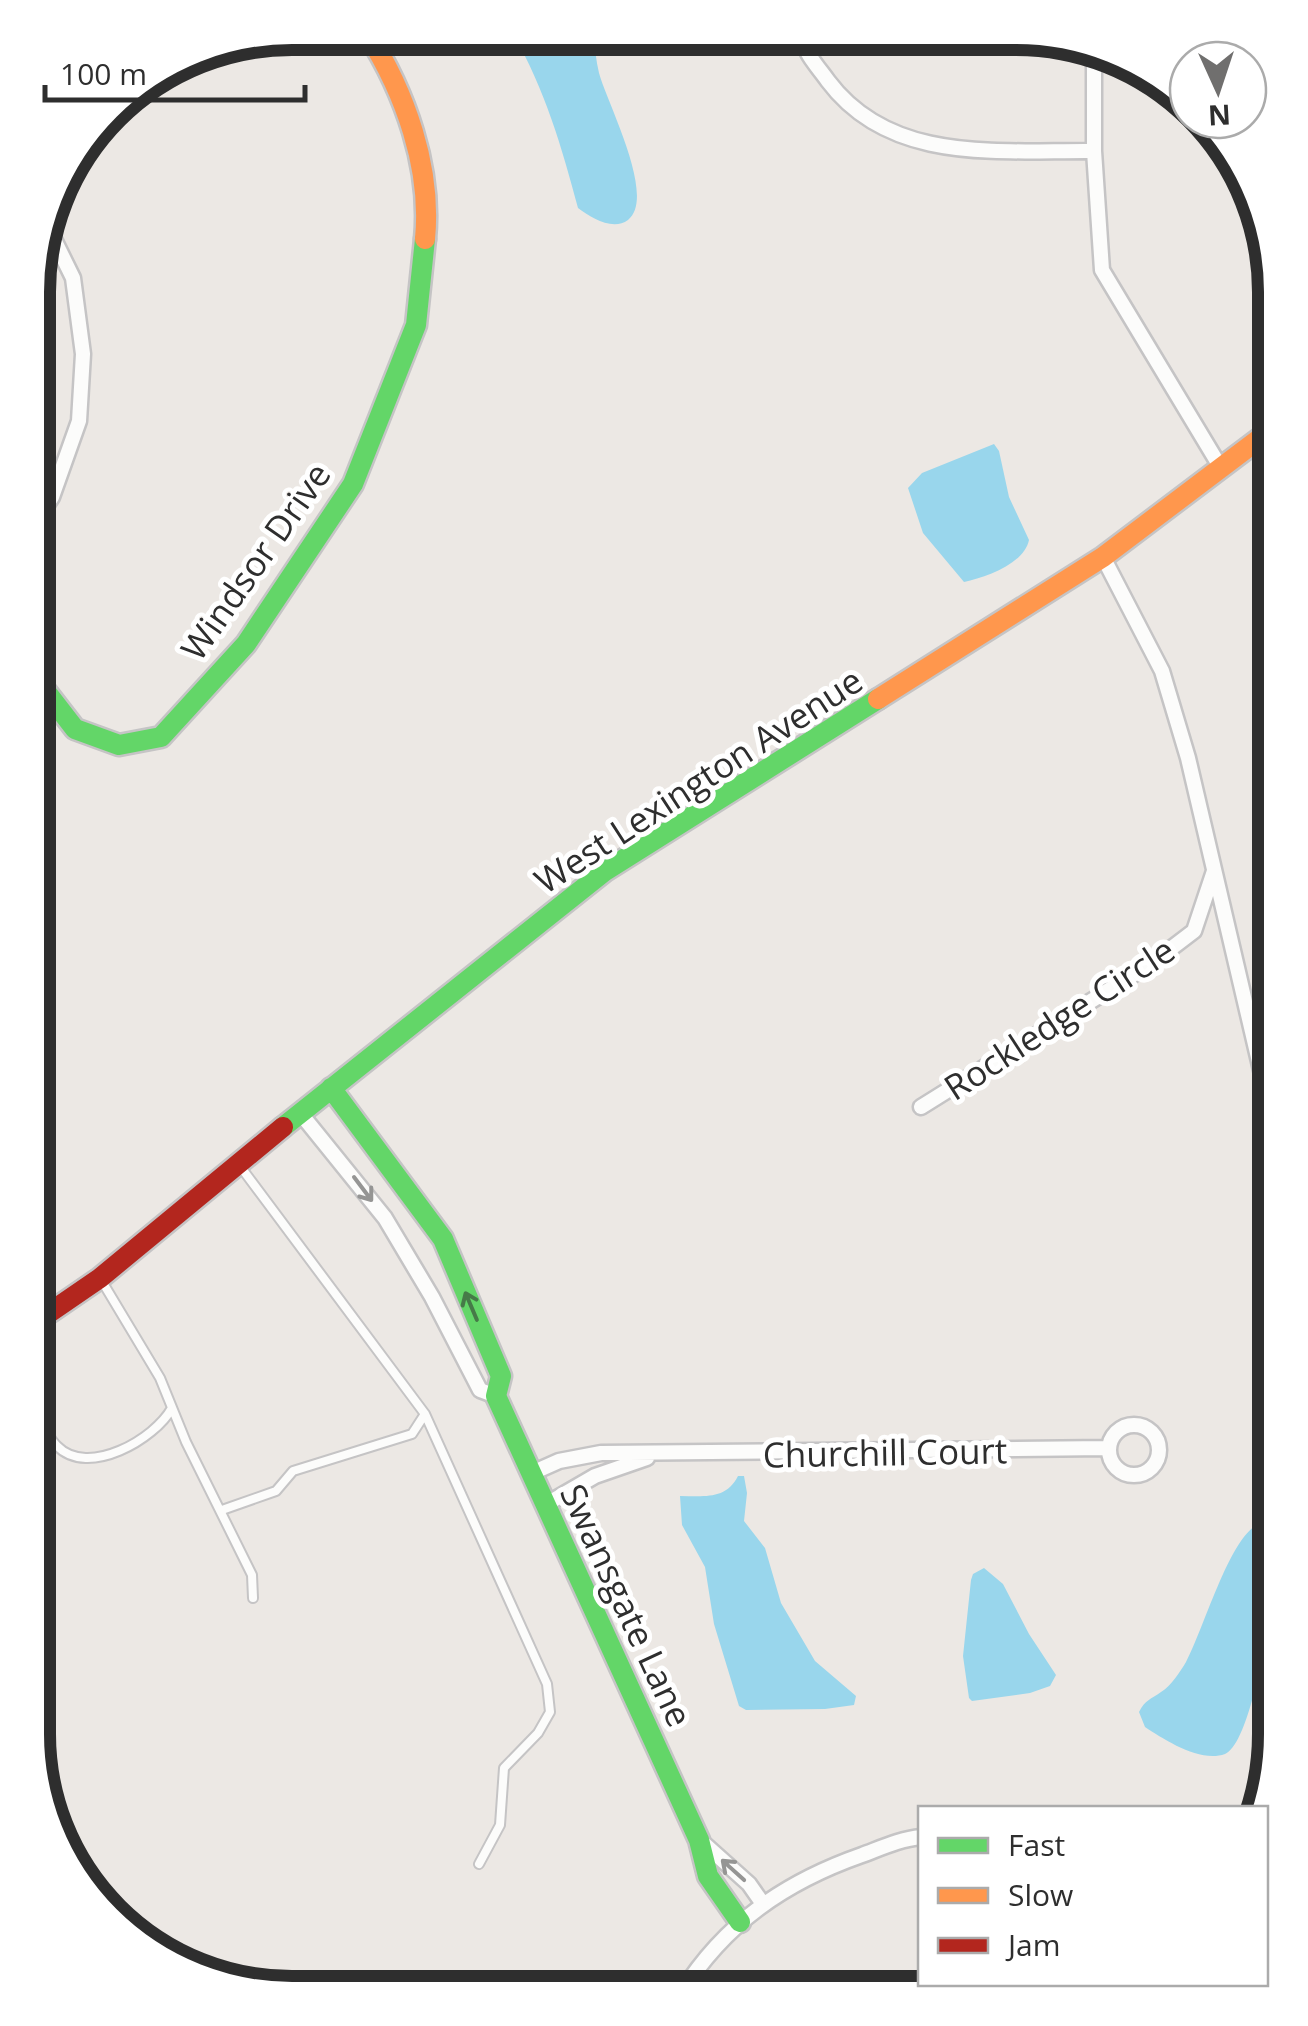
<svg xmlns="http://www.w3.org/2000/svg" width="1308" height="2026" font-family="'Open Sans',sans-serif">
<style>
.water{fill:#99d6ec}
.lines{fill:none;stroke-linecap:round;stroke-linejoin:round}
.lane-casing{stroke:#c5c4c5;stroke-width:12}
.street-casing{stroke:#c5c4c5;stroke-width:19}
.fast-casing{stroke:#c5c4c5;stroke-width:25}
.slow-casing{stroke:#c5c4c5;stroke-width:25}
.jam-casing{stroke:#c5c4c5;stroke-width:25}
.lane{stroke:#fcfcfb;stroke-width:8}
.street{stroke:#fcfcfb;stroke-width:14}
.fast{stroke:#63d668;stroke-width:20}
.slow{stroke:#ff974d;stroke-width:20}
.jam{stroke:#b3261e;stroke-width:20}
.oneway{stroke:#959594}
.oneway2{stroke:#467a48}
.labels{text-anchor:middle;dominant-baseline:central;stroke-width:10;stroke-linejoin:round;paint-order:stroke}
.street-label{font-size:35px;fill:#2e2e2e;stroke:#fff}
.rim{fill:none;stroke:#2e2e2e;stroke-width:12}
</style>
<rect width="100%" height="100%" fill="#ece8e4"/>
<path class="water" d="M 513,34 L 593,34 C 595,47 596,61 599,73 C 607,103 657,197 628,220 C 613,231 591,218 578,208 C 562,148 545,89 513,34 Z
M 994,444 L 999,451 L 1009,497 L 1029,540 C 1024,564 986,577 964,582 L 923,533 L 908,488 L 922,473 Z
M 738,1476 L 744,1476 L 747,1493 L 744,1521 L 765,1548 L 781,1603 L 815,1661 L 856,1696 L 854,1705 L 825,1709 L 746,1710 L 739,1706 L 714,1624 L 705,1567 L 682,1525 L 680,1496 C 704,1496 726,1500 738,1476 Z
M 1257,1525 L 1267,1530 C 1269,1534 1272,1539 1273,1544 C 1280,1574 1254,1743 1225,1754 C 1200,1763 1165,1740 1145,1727 L 1139,1712 C 1145,1700 1151,1699 1161,1692 C 1171,1686 1180,1672 1186,1662 C 1203,1631 1229,1539 1257,1525 Z
M 984,1568 L 1003,1584 L 1029,1634 L 1056,1675 L 1050,1686 L 1030,1693 L 972,1701 L 969,1698 L 963,1656 L 971,1580 L 973,1574 Z"/>
<g class="lines">
<defs>
<path id="lane" d="M 240,1166 L 425,1414 L 547,1684 L 550,1712 L 538,1733 L 504,1768 L 500,1825 L 479,1864
M 100,1278 L 160,1378 L 186,1442 L 252,1575 L 253,1598
M 33,1404 C 40,1417 46,1436 57,1446 C 88,1478 155,1439 172,1408
M 222,1510 L 276,1491 L 293,1471 L 412,1434 L 425,1414"/>
<path id="street" d="M 800,36 C 806,54 817,66 828,81 C 891,165 1000,150 1094,151
M 1094,50 L 1094,151 L 1102,270 L 1221,468
M 34,525 L 52,497 L 79,421 L 83,354 L 73,278 L 46,223
M 1103,557 L 1162,671 L 1188,758 L 1275,1130
M 921,1107 L 1152,963 L 1194,931 L 1214,871
M 301,1114 L 385,1218 L 432,1297 L 480,1390 L 496,1396
M1109 1450a25 25 0 1 1 50 0a25 25 0 1 1-50 0Z
M 532,1473 L 559,1461 L 601,1453 L 1107,1448
M 545,1505 L 595,1476 L 647,1458
M 701,1841 L 749,1884 L 763,1904
M 681,1993 C 725,1923 785,1882 862,1855 C 881,1848 900,1839 921,1837"/>
<path id="fast" d="M 34,676 L 75,729 L 119,745 L 161,737 L 246,644 L 353,484 L 416,325 L 425,239
M 331,1088 L 443,1239 L 501,1376 L 496,1396 L 699,1840 L 708,1876 L 740,1922
M 283,1127 L 605,871 L 878,699"/>
<path id="slow" d="M 367,33 C 405,92 432,168 425,239
M 878,699 L 1103,557 L 1275,427"/>
<path id="jam" d="M 33,1324 L 100,1278 L 283,1127"/>
</defs>
<use href="#lane" class="lane-casing"/>
<use href="#street" class="street-casing"/>
<use href="#fast" class="fast-casing"/>
<use href="#slow" class="slow-casing"/>
<use href="#jam" class="jam-casing"/>
<use href="#lane" class="lane"/>
<use href="#street" class="street"/>
<use href="#fast" class="fast"/>
<use href="#slow" class="slow"/>
<use href="#jam" class="jam"/>
</g>
<defs><path id="oneway-shaft" d="M-6 0H5M1.5-3L5.5 0L1.5 3" fill="none" stroke-width="1.6" stroke-linecap="round" stroke-linejoin="round" transform="scale(2.5)"/></defs>
<g class="oneway">
<use href="#oneway-shaft" transform="translate(363 1189) rotate(53)"/>
<use href="#oneway-shaft" transform="translate(733 1870) rotate(-138)"/>
</g>
<use class="oneway2" href="#oneway-shaft" transform="translate(471 1306) rotate(-113)"/>
<g class="labels">
<g class="street-label">
<text transform="translate(255 561) rotate(-55)">Windsor Drive</text>
<text transform="translate(698 780) rotate(-33)">West Lexington Avenue</text>
<text transform="translate(1059 1018) rotate(-33)">Rockledge Circle</text>
<text transform="translate(885 1452) rotate(-1)">Churchill Court</text>
<text transform="translate(627 1605) rotate(65)">Swansgate Lane</text>
</g>
</g>
<path d="M0 0H1308V2026H0ZM292 50H1016A242 242 0 0 1 1258 292V1734A242 242 0 0 1 1016 1976H292A242 242 0 0 1 50 1734V292A242 242 0 0 1 292 50Z" fill="#fff" fill-rule="evenodd"/>
<path class="rim" d="M292 50H1016A242 242 0 0 1 1258 292V1734A242 242 0 0 1 1016 1976H292A242 242 0 0 1 50 1734V292A242 242 0 0 1 292 50Z"/>
<rect x="918" y="1806" width="350" height="180" fill="#ffffff" stroke="#ababab" stroke-width="2.5"/>
<rect x="938" y="1838" width="50" height="15" fill="#63d668" stroke="#ababab" stroke-width="2.5"/>
<text x="1008" y="1856" font-size="30" fill="#2e2e2e">Fast</text>
<rect x="938" y="1888" width="50" height="15" fill="#ff974d" stroke="#ababab" stroke-width="2.5"/>
<text x="1008" y="1906" font-size="30" fill="#2e2e2e">Slow</text>
<rect x="938" y="1938" width="50" height="15" fill="#b3261e" stroke="#ababab" stroke-width="2.5"/>
<text x="1008" y="1956" font-size="30" fill="#2e2e2e">Jam</text>
<g transform="translate(1218 90) rotate(177)"><circle r="48" fill="#ffffff" stroke="#ababab" stroke-width="2.5"/>
<path d="M0-8L18 38L0 25L-18 38Z" fill="#706f6e"/>
<text y="-15" font-size="28" font-weight="bold" text-anchor="middle" fill="#2e2e2e">N</text>
</g>
<path d="M45 85v15h260v-15" fill="none" stroke="#2e2e2e" stroke-width="5"/>
<text x="60" y="85" font-size="30" fill="#2e2e2e" stroke="#ffffff" stroke-width="8" paint-order="stroke">100 m</text>
</svg>
